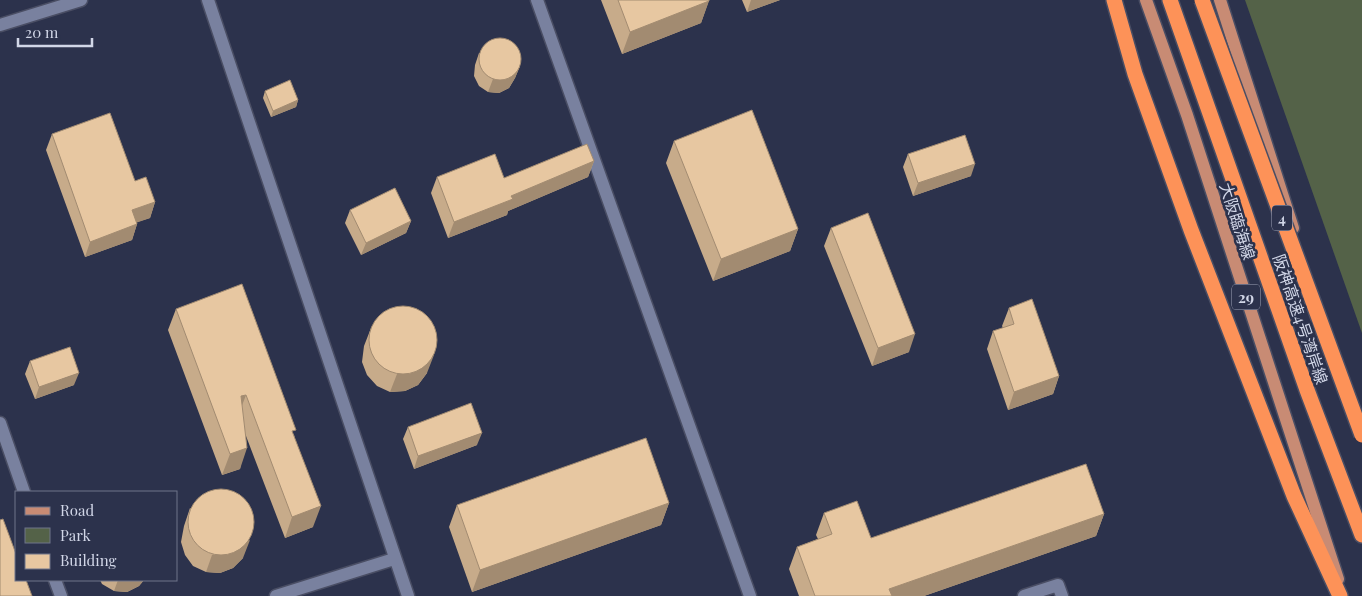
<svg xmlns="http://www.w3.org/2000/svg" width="1362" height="596" font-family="'Playfair Display','Noto Sans JP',serif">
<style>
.green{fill:#546248}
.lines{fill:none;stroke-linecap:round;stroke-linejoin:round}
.minor-casing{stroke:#4a4e64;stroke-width:15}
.major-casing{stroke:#4a4e64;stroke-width:15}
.highway-casing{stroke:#4a4e64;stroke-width:18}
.minor{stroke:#79819f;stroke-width:12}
.major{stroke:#c88b74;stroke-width:12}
.highway{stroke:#fd9258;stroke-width:15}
.highway-bridge-casing{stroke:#4a4e64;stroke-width:18;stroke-linecap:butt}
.highway-bridge{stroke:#fd9258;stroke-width:15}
.wall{fill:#c7ab8a}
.shaded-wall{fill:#a28b71}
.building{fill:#e7c7a1;stroke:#a28b71}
.labels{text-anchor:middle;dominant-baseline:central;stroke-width:5;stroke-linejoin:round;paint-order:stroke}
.shield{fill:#2c324c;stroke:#a0a5b8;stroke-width:1}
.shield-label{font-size:15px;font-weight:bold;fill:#d1d6e7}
.street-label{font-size:16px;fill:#d1d6e7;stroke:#2c324c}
</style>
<rect width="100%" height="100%" fill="#2c324c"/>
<path class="green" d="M 1245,0 L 1362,0 L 1362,333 Z"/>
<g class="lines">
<defs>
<path id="minor" d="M 208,0 L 408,596
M 537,0 L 750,596
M 0,25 L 81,0
M 0,423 L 24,492
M 55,580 L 61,596
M 276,596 L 394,559
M 1024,596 L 1058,585 L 1062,596"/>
<path id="major" d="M 1146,0 L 1187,115 L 1338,579
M 1220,0 L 1293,228"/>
<path id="highway" d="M 1114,0 L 1135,74 L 1191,230 L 1294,496 L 1340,596
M 1170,0 L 1307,390 L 1362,535"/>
</defs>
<use href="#minor" class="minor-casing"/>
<use href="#major" class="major-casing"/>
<use href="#highway" class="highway-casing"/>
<use href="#minor" class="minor"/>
<use href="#major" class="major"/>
<use href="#highway" class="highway"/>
<defs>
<path id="highway-bridge" d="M 1202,0 L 1362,435"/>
</defs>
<use href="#highway-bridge" class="highway-bridge-casing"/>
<use href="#highway-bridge" class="highway-bridge"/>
</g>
<path class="wall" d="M 601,0 L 709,0 L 701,23 L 622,54 Z
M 742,0 L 780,0 L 747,12 Z
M 479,53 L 520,66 L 515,78 L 509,88 L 499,93 L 488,92 L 479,86 L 474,76 L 475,65 Z
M 265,91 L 298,100 L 296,107 L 271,117 L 263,98 Z
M 52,134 L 135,181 L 155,202 L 150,218 L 137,222 L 137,224 L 132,240 L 85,257 L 46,150 Z
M 674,141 L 798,229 L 790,251 L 713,281 L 666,163 Z
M 908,154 L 971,176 L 913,196 L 903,167 Z
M 594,161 L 588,177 L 508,211 L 507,215 L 448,238 L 431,193 L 437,177 L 504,178 Z
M 350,210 L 411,221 L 406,233 L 361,255 L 345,223 Z
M 831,228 L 909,352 L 872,366 L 824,246 Z
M 1009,308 L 1059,376 L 1053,394 L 1008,410 L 987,349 L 993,331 L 1003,328 L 1002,326 Z
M 176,309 L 294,435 L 313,527 L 285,538 L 246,436 L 240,469 L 222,475 L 168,330 Z
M 371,328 L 427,373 L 418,385 L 405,391 L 390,392 L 377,386 L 367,375 L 362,362 L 364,346 Z
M 30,361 L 74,385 L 35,399 L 25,374 Z
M 408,427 L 477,445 L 414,469 L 403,439 Z
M 669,503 L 661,525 L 472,592 L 449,527 L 457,505 Z
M 190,508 L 243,558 L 233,568 L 220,573 L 206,572 L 193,566 L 185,555 L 181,542 L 184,526 Z
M 824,513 L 871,538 L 1104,514 L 1096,536 L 924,596 L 799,596 L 789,569 L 797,547 L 818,539 L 816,535 Z
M 100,580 L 144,580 L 139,586 L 127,592 L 114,591 L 102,584 Z"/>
<path class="shaded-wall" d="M 751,0 L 780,0 L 747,12 Z
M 709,1 L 701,23 L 622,54 L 630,32 Z
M 520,66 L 515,78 L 509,88 L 499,93 L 488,92 L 493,79 Z
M 298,100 L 296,107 L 271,117 L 273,111 Z
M 594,161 L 588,177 L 508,211 L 507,215 L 448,238 L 454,222 L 511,196 Z
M 975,164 L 971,176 L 913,196 L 918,183 Z
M 155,202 L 150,218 L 127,226 L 132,210 Z
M 411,221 L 406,233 L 361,255 L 366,243 Z
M 137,224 L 132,240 L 85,257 L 90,242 Z
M 798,229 L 790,251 L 713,281 L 721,259 Z
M 915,334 L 909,352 L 872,366 L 878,348 Z
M 434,355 L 427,373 L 418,385 L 405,391 L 390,392 L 397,374 Z
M 79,373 L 74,385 L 35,399 L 39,387 Z
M 1059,376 L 1053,394 L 1008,410 L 1014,392 Z
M 246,395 L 238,416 L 241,396 Z
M 482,433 L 477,445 L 414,469 L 418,456 Z
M 247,448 L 240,469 L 222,475 L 230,454 Z
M 669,503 L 661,525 L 472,592 L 480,570 Z
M 321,506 L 313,527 L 285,538 L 292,517 Z
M 1104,514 L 1096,536 L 924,596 L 887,596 L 889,589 Z
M 250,540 L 243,558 L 233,568 L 220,573 L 206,572 L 212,555 Z
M 118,580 L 144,580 L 139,586 L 127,592 L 114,591 Z"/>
<path class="building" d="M 618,0 L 709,0 L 709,1 L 630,32 Z
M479 59a21 21 0 1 1 42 0a21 21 0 1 1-42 0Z
M 290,80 L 298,100 L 273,111 L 265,91 Z
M 752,110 L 798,229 L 721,259 L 674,141 Z
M 110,113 L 135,181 L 146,177 L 155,202 L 132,210 L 137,224 L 90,242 L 52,134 Z
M 965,135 L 975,164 L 918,183 L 908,154 Z
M 587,144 L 594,161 L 511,196 L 513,199 L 454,222 L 437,177 L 495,154 L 504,178 Z
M 395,188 L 411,221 L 366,243 L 350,210 Z
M 868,213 L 915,334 L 878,348 L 831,228 Z
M 242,284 L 296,430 L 292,431 L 321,506 L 292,517 L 246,395 L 241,396 L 247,448 L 230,454 L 176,309 Z
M 1032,299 L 1059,376 L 1014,392 L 993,331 L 1014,324 L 1009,308 Z
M369 340a34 34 0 1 1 68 0a34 34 0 1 1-68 0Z
M 70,347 L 79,373 L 39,387 L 30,361 Z
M 471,403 L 482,433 L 418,456 L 408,427 Z
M 646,438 L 669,503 L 480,570 L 457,505 Z
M 1086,464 L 1104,514 L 889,589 L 892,596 L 815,596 L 797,547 L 832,534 L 824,513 L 857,501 L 871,538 Z
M188 522a33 33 0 1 1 66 0a33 33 0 1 1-66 0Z
M 3,519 L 16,554 L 16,580 L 26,580 L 32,596 L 0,596 L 0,520 Z"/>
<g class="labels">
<g class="shield">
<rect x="1272" y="205.5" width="20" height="25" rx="4"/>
<rect x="1232" y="284.5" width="28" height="25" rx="4"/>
</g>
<g class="shield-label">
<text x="1282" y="218">4</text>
<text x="1246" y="297">29</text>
</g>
<g class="street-label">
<text transform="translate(1238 221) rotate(72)">大阪臨海線</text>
<text transform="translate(1301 319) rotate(71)">阪神高速4号湾岸線</text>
</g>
</g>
<rect x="15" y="491" width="162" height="90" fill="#2c324c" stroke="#6e748a"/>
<rect x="25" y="507" width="25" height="8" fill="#c88b74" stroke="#6e748a"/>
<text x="60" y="516" font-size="15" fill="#d1d6e7">Road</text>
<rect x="25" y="528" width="25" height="15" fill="#546248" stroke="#6e748a"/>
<text x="60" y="541" font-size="15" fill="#d1d6e7">Park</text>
<rect x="25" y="554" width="25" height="15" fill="#e7c7a1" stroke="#6e748a"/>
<text x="60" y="566" font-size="15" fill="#d1d6e7">Building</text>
<path d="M18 38v8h74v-8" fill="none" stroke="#d1d6e7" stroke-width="2.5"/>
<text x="25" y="38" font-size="15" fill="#d1d6e7" stroke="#2c324c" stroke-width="4" paint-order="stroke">20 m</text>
</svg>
